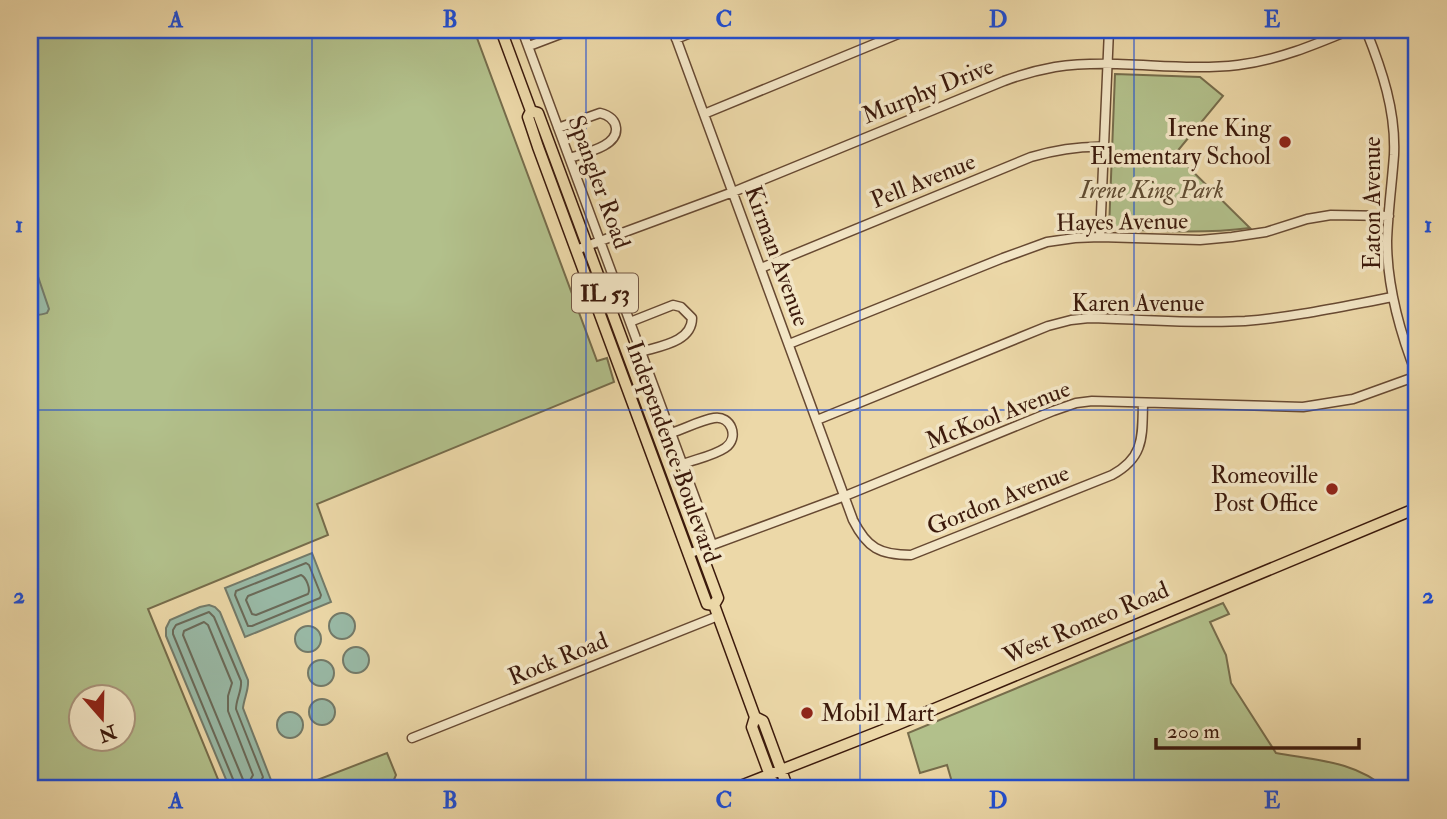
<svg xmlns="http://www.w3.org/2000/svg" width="1447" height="819" font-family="'IM FELL Double Pica',serif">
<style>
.green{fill:#b2c08b;stroke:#766c4b;stroke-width:2;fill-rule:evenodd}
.water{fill:#99baa7;stroke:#737a69;stroke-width:2}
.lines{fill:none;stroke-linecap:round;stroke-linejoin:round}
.shore{stroke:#6a6a59;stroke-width:2}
.minor-casing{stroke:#674932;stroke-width:11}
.major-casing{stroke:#3b190b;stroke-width:13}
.minor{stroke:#f3e6c6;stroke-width:8}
.major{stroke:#ecd8a8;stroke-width:10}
.grid{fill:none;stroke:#1d4ed8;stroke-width:2;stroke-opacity:0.55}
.poi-dot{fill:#8f2418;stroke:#f3e6c6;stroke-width:2.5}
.labels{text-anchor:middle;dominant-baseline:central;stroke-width:7;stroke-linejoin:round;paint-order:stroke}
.shield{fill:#f3e6c6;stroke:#725643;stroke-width:2}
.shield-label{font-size:23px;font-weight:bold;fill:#3b190b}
.street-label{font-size:24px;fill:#3b190b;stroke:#f3e6c6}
.poi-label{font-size:24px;fill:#3b190b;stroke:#f3e6c6;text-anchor:end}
.park-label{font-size:24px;font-style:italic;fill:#5f4b31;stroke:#f3e6c6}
.neatline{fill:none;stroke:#1d4ed8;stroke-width:2.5}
.grid-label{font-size:23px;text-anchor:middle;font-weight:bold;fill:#1d4ed8}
</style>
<rect width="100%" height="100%" fill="#ecd8a8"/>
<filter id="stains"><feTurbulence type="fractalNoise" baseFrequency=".00286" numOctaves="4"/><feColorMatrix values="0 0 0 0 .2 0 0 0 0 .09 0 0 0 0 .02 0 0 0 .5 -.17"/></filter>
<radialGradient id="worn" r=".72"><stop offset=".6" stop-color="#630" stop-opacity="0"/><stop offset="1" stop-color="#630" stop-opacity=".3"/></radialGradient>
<path class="green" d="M 30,30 L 474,30 L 597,361 L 607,358 L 614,382 L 317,504 L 328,535 L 148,609 L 222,789 L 35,789 L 30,755 ZM 80,696 L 122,696 L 122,738 L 80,738 Z
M 1115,74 L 1200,77 L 1223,96 L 1175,154 L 1250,228 C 1203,234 1156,231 1109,229 Z
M 1223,603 L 1229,614 L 1210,622 L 1226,655 L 1231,683 L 1276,753 C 1314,760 1356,761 1386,789 L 954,789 L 947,765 L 920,773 L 908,733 Z
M 387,753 L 396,775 L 390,789 L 294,789 Z"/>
<path class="water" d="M 30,253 L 49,309 L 47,313 C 40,315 37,316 30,313 Z
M 312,553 L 331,602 L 245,637 L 225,588 Z
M 209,605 L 215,607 L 220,612 L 248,680 C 249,690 244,698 243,708 L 271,780 C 262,793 245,789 230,789 L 166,636 L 166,628 L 170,620 L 200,607 Z
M329 626a13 13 0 1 1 26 0a13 13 0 1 1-26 0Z
M295 639a13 13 0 1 1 26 0a13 13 0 1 1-26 0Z
M343 660a13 13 0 1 1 26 0a13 13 0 1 1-26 0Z
M308 673a13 13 0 1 1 26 0a13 13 0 1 1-26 0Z
M309 712a13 13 0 1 1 26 0a13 13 0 1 1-26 0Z
M277 725a13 13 0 1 1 26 0a13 13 0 1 1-26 0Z"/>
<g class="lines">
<path class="shore" d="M 306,563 L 309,565 L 321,595 L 320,598 L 252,626 L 248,626 L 235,595 L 236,591 Z
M 301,575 C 306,577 311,589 308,594 L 256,615 L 252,614 L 246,600 L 248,596 Z
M 204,622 L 208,625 L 232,683 L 228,696 L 228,711 L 253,775 L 248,784 L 244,782 L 183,635 L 184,631 Z
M 236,789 L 235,784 L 173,634 L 173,630 L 176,625 L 209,612 L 214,617 L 241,681 C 242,691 236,699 236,709 L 263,777 L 259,785 L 259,789"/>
<defs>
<path id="minor" d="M 522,30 L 712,544
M 673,30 L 853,520 C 867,548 880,555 911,555 L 1112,475 C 1145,457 1142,436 1143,403
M 1366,30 C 1382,70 1396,111 1394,155 C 1392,183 1388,212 1387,241 C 1387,288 1400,333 1417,376
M 676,39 L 698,30
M 529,46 L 571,30
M 704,114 L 908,30
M 558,128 L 600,113 C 608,115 615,119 616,128 C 618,147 583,153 570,158
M 1100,237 L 1109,30
M 576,250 L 733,192 L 1004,81 C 1020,75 1038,70 1055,67 C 1116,58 1177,72 1238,65 C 1278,60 1314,45 1350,30
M 761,268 L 1031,157 C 1056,150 1079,146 1105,147
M 630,322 L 673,305 L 681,307 L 692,318 C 692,342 660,346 641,352
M 789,344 L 1003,258 L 1047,242 L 1075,238 L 1100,237 L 1200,240 L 1232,237 L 1266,232 L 1307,219 L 1331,215 L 1389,216
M 817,420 L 1048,326 L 1071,320 L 1089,318 C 1141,319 1193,324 1245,321 C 1295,317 1344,306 1393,297
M 671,433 C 684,429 701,420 714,418 C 731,415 740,438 725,448 C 713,456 696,459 683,464
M 688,554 L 845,496 L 1053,411 L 1076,403 L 1092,401 L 1303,407 L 1353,399 L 1417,376
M 412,738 L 718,616"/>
<path id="major" d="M 501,30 L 531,111 L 528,117 L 538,147 L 707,604 L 714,605
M 531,111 L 538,113 L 718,598 L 714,605 L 755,717 L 752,727 L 775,789
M 755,717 L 763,721 L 788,789
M 733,789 L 896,725 L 1417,508"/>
</defs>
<use href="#minor" class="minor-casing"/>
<use href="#major" class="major-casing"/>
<use href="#minor" class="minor"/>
<use href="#major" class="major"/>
</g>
<path class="grid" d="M 312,30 L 312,789M 586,30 L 586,789M 860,30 L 860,789M 1134,30 L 1134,789M 30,410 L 1417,410"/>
<g class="poi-dot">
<circle cx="1285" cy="142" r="7"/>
<circle cx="1332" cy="489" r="7"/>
<circle cx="807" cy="713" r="7"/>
</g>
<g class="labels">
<rect class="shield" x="572" y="273.5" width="66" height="39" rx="5"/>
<g class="shield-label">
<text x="605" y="293">IL 53</text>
</g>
<g class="street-label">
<text transform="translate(928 91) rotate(-22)">Murphy Drive</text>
<text transform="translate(923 181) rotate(-22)">Pell Avenue</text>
<text transform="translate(599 182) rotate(70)">Spangler Road</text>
<text transform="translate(1372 203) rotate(-90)">Eaton Avenue</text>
<text transform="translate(1122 222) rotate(-1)">Hayes Avenue</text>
<text transform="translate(777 256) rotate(70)">Kirman Avenue</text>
<text x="1138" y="303">Karen Avenue</text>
<text transform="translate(998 415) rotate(-21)">McKool Avenue</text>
<text transform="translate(673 452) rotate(70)">Independence Boulevard</text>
<text transform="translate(998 500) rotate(-22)">Gordon Avenue</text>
<text transform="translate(1086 623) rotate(-23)">West Romeo Road</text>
<text transform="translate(558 659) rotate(-22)">Rock Road</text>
</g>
<g class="poi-label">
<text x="1271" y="128">Irene King<tspan x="1271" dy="28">Elementary School</tspan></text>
<text x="1318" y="475">Romeoville<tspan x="1318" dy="28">Post Office</tspan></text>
<text x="821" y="713" text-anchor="start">Mobil Mart</text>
</g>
<g class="park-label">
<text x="1152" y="190">Irene King Park</text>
</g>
</g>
<rect width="1447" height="819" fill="none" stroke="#ecd8a8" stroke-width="77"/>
<g transform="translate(102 718) rotate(160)"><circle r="33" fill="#f3e6c6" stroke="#a9947b" stroke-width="2"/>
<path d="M0-5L12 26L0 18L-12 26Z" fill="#8f2418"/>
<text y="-10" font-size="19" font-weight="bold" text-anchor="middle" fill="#3b190b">N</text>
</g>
<path d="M1156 738v10h203v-10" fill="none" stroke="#3b190b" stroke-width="3.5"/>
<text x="1167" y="738" font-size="21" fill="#3b190b" stroke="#f3e6c6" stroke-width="5" paint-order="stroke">200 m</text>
<rect x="38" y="38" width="1370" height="742" class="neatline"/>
<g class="grid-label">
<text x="176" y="27">A</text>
<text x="450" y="27">B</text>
<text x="724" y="27">C</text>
<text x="998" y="27">D</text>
<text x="1272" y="27">E</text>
<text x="19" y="232">1</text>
<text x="1428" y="232">1</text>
<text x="19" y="603">2</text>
<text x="1428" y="603">2</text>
<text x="176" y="808">A</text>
<text x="450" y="808">B</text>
<text x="724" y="808">C</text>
<text x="998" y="808">D</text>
<text x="1272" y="808">E</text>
</g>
<rect width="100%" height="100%" filter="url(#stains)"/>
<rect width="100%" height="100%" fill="url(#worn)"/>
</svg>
